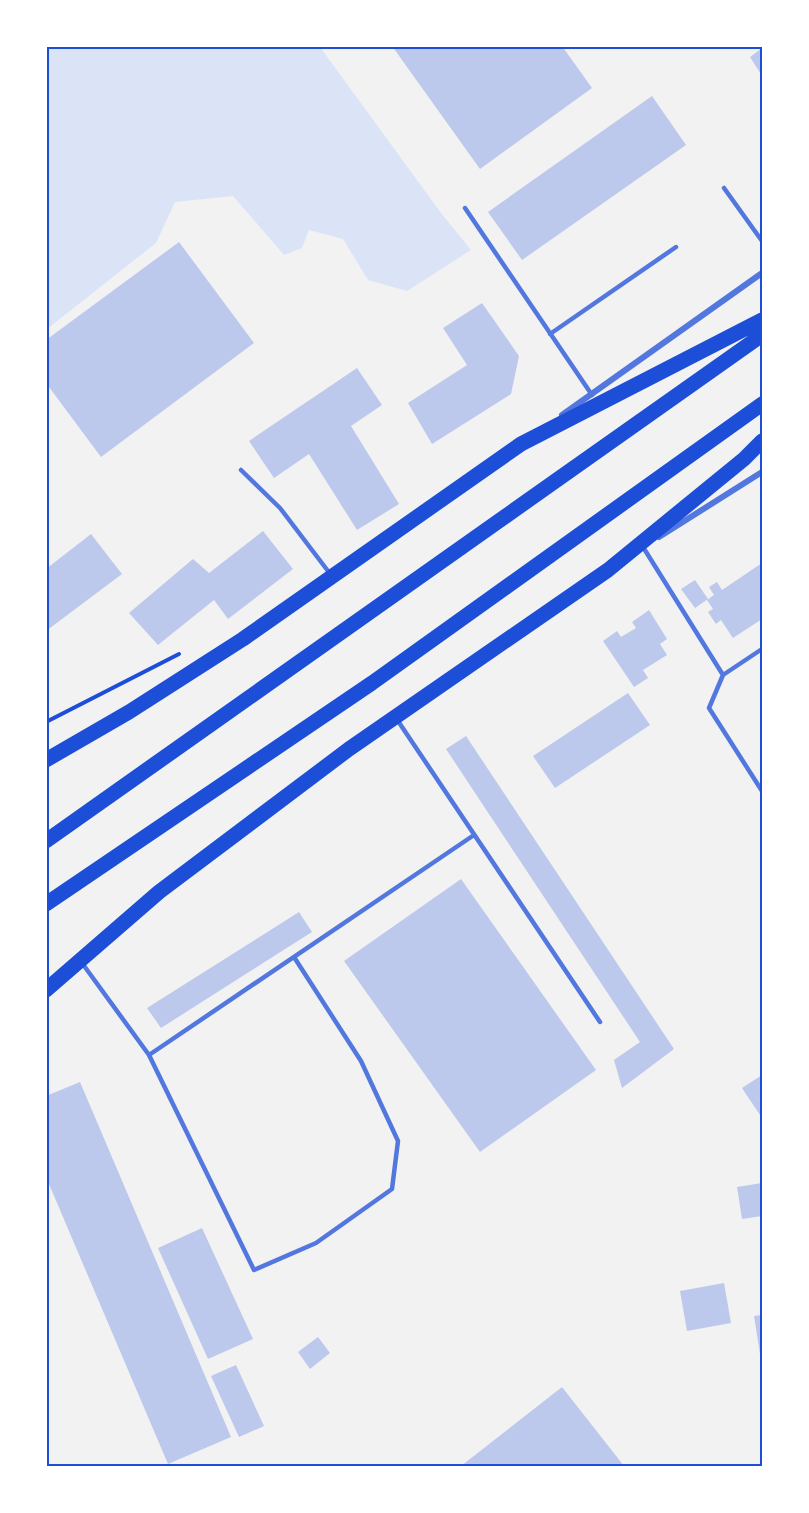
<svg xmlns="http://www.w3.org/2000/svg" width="809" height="1513" font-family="Mulish,sans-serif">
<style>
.green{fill:#dbe4f7}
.building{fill:#bdc9ec}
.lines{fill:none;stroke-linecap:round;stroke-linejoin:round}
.path{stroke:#1d4ed8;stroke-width:4}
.service{stroke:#5277de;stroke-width:4.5}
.minor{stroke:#5277de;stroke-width:6}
.primary{stroke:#1d4ed8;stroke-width:15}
.neatline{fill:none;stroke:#1d4ed8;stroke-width:2}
</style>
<rect width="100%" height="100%" fill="#f2f2f2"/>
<path class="green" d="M 47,46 L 320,47 L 441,213 L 471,250 L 407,291 L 368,280 L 343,239 L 309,230 L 302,248 L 284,255 L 233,196 L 175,202 L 156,243 L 47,329 Z"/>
<path class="building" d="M 392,46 L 562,46 L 592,88 L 480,169 Z
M 762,48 L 762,76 L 750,57 Z
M 652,96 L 686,145 L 522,260 L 488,212 Z
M 179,242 L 254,343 L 101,457 L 46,383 L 46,340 Z
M 482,303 L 519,356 L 511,394 L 432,444 L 408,403 L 467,365 L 443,328 Z
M 357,368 L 382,405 L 351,426 L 399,504 L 357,530 L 309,454 L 274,478 L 249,441 Z
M 263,531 L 293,569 L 228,619 L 214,600 L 158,645 L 129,613 L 193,559 L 209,573 Z
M 91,534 L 122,574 L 46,631 L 46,569 Z
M 762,563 L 762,619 L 733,638 L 721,620 L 716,624 L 708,612 L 713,609 L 707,600 L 714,595 L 709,587 L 717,582 L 722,590 Z
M 695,580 L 708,599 L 695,608 L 681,589 Z
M 649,610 L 667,639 L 660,644 L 667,655 L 643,670 L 648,678 L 634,687 L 603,641 L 617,631 L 621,637 L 636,628 L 632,622 Z
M 628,693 L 650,725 L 555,788 L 533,756 Z
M 466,736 L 674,1049 L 622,1088 L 614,1060 L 640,1042 L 446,749 Z
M 461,879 L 596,1070 L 480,1152 L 344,961 Z
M 299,912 L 312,932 L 161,1028 L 147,1008 Z
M 762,1075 L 762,1118 L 742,1088 Z
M 80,1082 L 231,1437 L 168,1464 L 46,1177 L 46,1096 Z
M 762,1183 L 762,1216 L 742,1219 L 737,1187 Z
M 202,1228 L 253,1339 L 208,1359 L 158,1248 Z
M 724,1283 L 731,1323 L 687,1331 L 680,1291 Z
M 762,1315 L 762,1353 L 760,1354 L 754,1316 Z
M 318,1337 L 330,1353 L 310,1369 L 298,1352 Z
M 236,1365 L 264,1426 L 239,1437 L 211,1376 Z
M 562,1387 L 624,1466 L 461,1466 Z"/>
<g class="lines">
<path class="path" d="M 46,722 L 179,654"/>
<path class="service" d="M 724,188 L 762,241
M 465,208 L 592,395
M 550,334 L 676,247
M 241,470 L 280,508 L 331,575
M 643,547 L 723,675 L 709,708 L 762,791
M 723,675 L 762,649
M 396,718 L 600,1022
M 82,963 L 149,1055 L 254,1270 L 316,1243 L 392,1189 L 398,1141 L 361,1061 L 294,957
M 149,1055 L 474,835"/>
<path class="minor" d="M 562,415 L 762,273
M 659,537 L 762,472"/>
<path class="primary" d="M 46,760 L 129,712 L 243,639 L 521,444 L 762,320
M 46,841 L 762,335
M 46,904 L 372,683 L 762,404
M 46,990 L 159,892 L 349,749 L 608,570 L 744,459 L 762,441"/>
</g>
<rect width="809" height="1513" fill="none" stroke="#ffffff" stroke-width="96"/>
<rect x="48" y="48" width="713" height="1417" class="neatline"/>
</svg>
